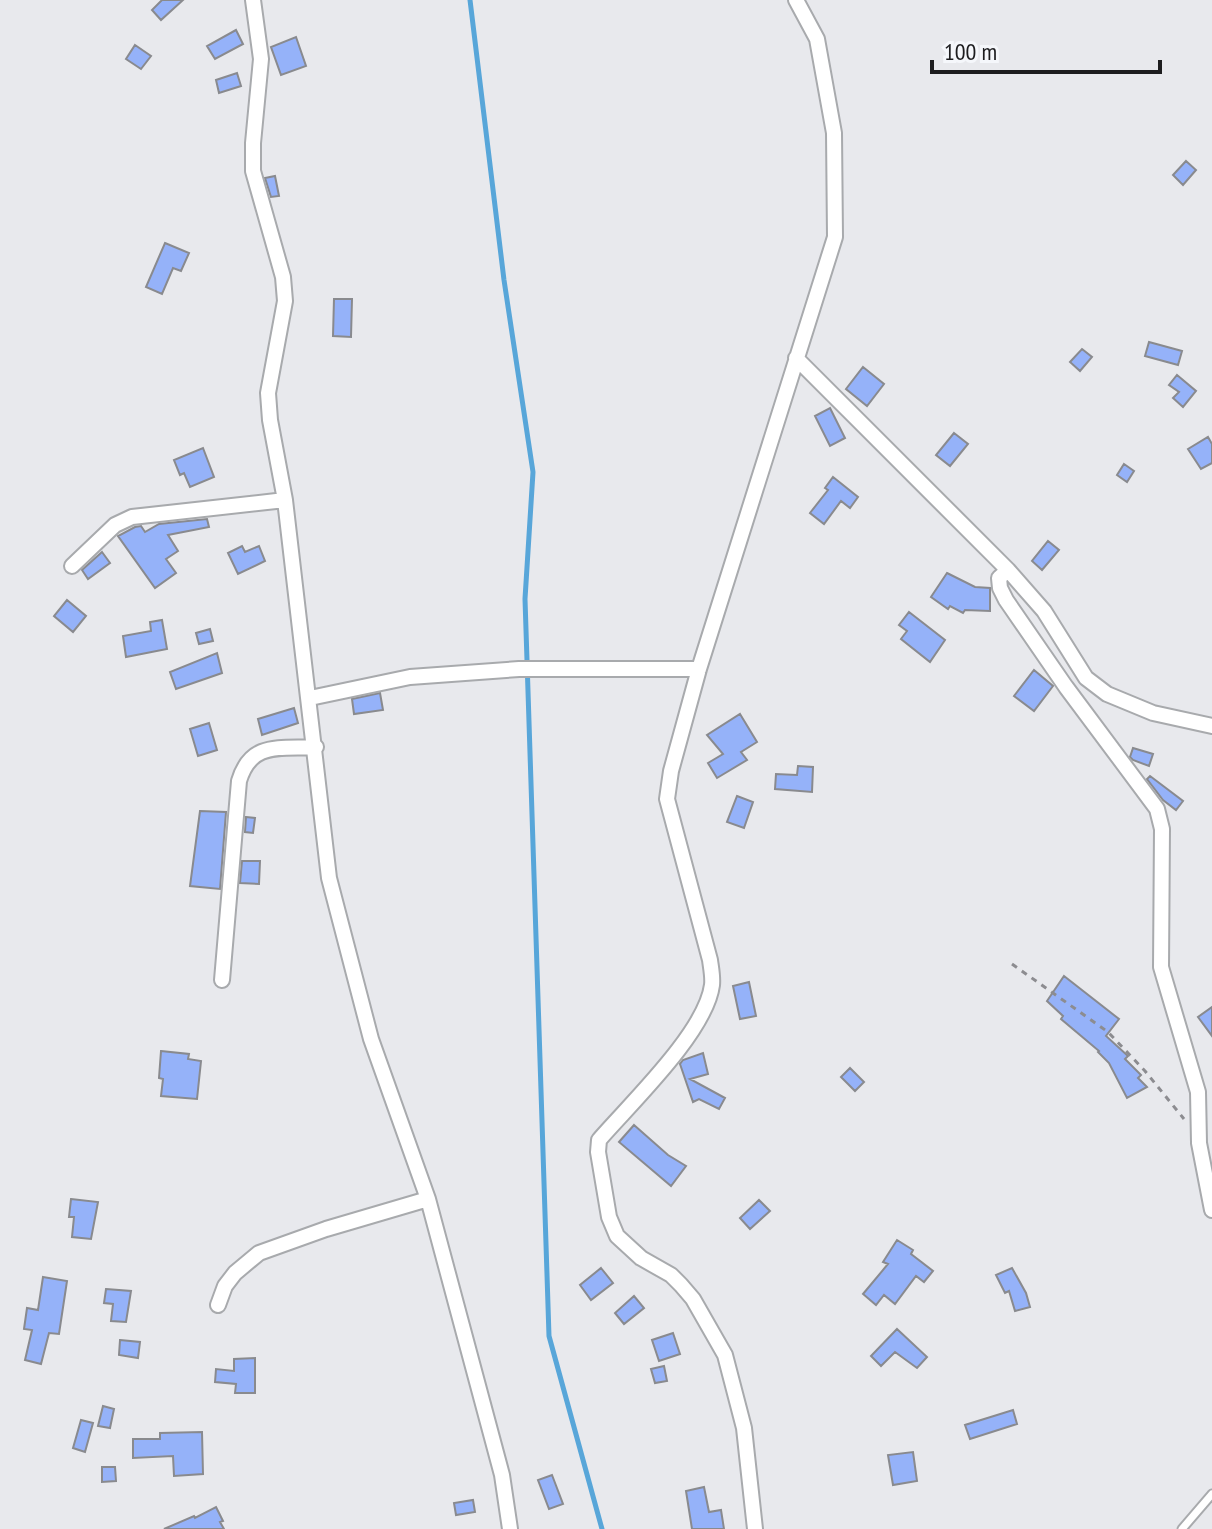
<svg xmlns="http://www.w3.org/2000/svg" width="1212" height="1529" font-family="'PT Sans Narrow',sans-serif">
<style>
.lines{fill:none;stroke-linecap:round;stroke-linejoin:round}
.stream{stroke:#58a6d9;stroke-width:5}
.building{fill:#95b2f9;stroke:#898a8e;stroke-width:2}
.service-casing{stroke:#a8aaad;stroke-width:11}
.minor-casing{stroke:#a8aaad;stroke-width:18}
.path{stroke:#8c8c90;stroke-width:3;stroke-dasharray:6 6;stroke-linecap:butt}
.service{stroke:#fff;stroke-width:7}
.minor{stroke:#fff;stroke-width:14}
</style>
<rect width="100%" height="100%" fill="#e8e9ed"/>
<g class="lines">
<path class="stream" d="M 470,0 L 504,280 L 533,472 L 525,599 L 549,1336 L 602,1529"/>
</g>
<path class="building" d="M 162,0 L 183,0 L 161,20 L 152,10 Z
M 236,30 L 243,44 L 215,59 L 207,46 Z
M 296,37 L 306,66 L 281,75 L 271,47 Z
M 135,45 L 151,56 L 141,69 L 126,59 Z
M 237,73 L 241,86 L 219,93 L 216,80 Z
M 1186,161 L 1196,170 L 1183,185 L 1173,175 Z
M 275,176 L 279,196 L 271,197 L 265,178 Z
M 165,243 L 189,253 L 181,271 L 173,268 L 162,294 L 146,287 Z
M 334,299 L 352,299 L 351,337 L 333,336 Z
M 1149,342 L 1182,351 L 1178,365 L 1145,356 Z
M 1082,349 L 1092,357 L 1080,371 L 1070,362 Z
M 863,367 L 884,384 L 867,406 L 846,389 Z
M 1177,375 L 1196,391 L 1183,407 L 1173,398 L 1179,392 L 1169,385 Z
M 830,408 L 845,438 L 830,446 L 815,416 Z
M 954,433 L 968,444 L 950,466 L 936,455 Z
M 1208,437 L 1212,444 L 1212,463 L 1201,469 L 1188,449 Z
M 203,448 L 214,477 L 190,487 L 184,473 L 180,475 L 174,460 Z
M 1124,464 L 1134,471 L 1127,482 L 1117,475 Z
M 833,477 L 858,497 L 850,508 L 841,501 L 824,524 L 810,513 L 828,490 L 825,488 Z
M 207,519 L 209,527 L 168,535 L 178,551 L 166,559 L 176,573 L 155,588 L 118,536 L 135,527 L 141,526 L 145,532 L 159,524 Z
M 1048,541 L 1059,550 L 1042,570 L 1032,561 Z
M 242,546 L 245,552 L 259,546 L 265,561 L 238,574 L 228,553 Z
M 102,552 L 110,563 L 88,579 L 82,570 Z
M 947,573 L 975,587 L 990,588 L 990,611 L 965,610 L 963,613 L 950,606 L 948,609 L 931,597 Z
M 67,600 L 86,616 L 73,632 L 54,616 Z
M 909,612 L 945,640 L 930,662 L 901,639 L 907,631 L 899,625 Z
M 162,620 L 167,649 L 126,657 L 123,636 L 151,631 L 150,622 Z
M 210,629 L 213,641 L 199,644 L 196,633 Z
M 217,653 L 222,673 L 176,689 L 170,672 Z
M 1034,670 L 1053,686 L 1034,711 L 1014,696 Z
M 380,693 L 383,710 L 354,714 L 352,699 Z
M 294,708 L 298,723 L 262,735 L 258,719 Z
M 740,714 L 757,742 L 741,752 L 747,760 L 717,778 L 708,763 L 723,754 L 707,735 Z
M 209,723 L 217,750 L 198,756 L 190,729 Z
M 1133,748 L 1153,754 L 1149,766 L 1133,760 L 1130,757 Z
M 798,766 L 813,767 L 812,792 L 775,789 L 776,774 L 797,775 Z
M 1150,776 L 1183,801 L 1176,810 L 1163,800 L 1147,779 Z
M 737,796 L 753,802 L 744,828 L 727,822 Z
M 200,811 L 226,812 L 220,889 L 190,886 Z
M 246,817 L 255,818 L 253,833 L 245,832 Z
M 242,861 L 260,861 L 259,884 L 240,883 Z
M 1064,976 L 1119,1019 L 1106,1036 L 1128,1056 L 1125,1059 L 1141,1075 L 1138,1078 L 1147,1087 L 1127,1098 L 1109,1063 L 1098,1052 L 1099,1051 L 1061,1019 L 1063,1016 L 1047,1001 Z
M 749,982 L 756,1016 L 740,1019 L 733,986 Z
M 1212,1007 L 1212,1036 L 1198,1017 Z
M 161,1051 L 189,1054 L 188,1059 L 201,1061 L 197,1099 L 161,1096 L 163,1079 L 159,1078 Z
M 703,1053 L 708,1074 L 690,1079 L 725,1098 L 719,1109 L 699,1099 L 693,1102 L 680,1064 L 683,1060 Z
M 850,1068 L 864,1082 L 855,1091 L 841,1077 Z
M 634,1125 L 668,1155 L 686,1166 L 671,1186 L 619,1142 Z
M 71,1199 L 98,1202 L 91,1239 L 72,1237 L 74,1217 L 69,1217 Z
M 759,1200 L 770,1211 L 750,1229 L 740,1218 Z
M 897,1240 L 913,1250 L 911,1254 L 933,1271 L 924,1282 L 916,1276 L 895,1304 L 884,1295 L 876,1305 L 863,1294 L 888,1264 L 883,1262 Z
M 601,1268 L 613,1283 L 591,1300 L 580,1285 Z
M 1012,1268 L 1026,1293 L 1030,1307 L 1015,1311 L 1009,1291 L 1005,1293 L 996,1275 Z
M 43,1277 L 67,1281 L 59,1334 L 49,1333 L 41,1364 L 25,1360 L 32,1330 L 24,1329 L 27,1308 L 38,1310 Z
M 106,1289 L 131,1291 L 126,1322 L 111,1321 L 113,1304 L 104,1303 Z
M 634,1296 L 644,1308 L 624,1324 L 615,1313 Z
M 897,1329 L 927,1357 L 917,1368 L 895,1352 L 881,1366 L 871,1356 Z
M 673,1333 L 680,1354 L 659,1361 L 652,1340 Z
M 120,1340 L 140,1342 L 138,1358 L 119,1355 Z
M 255,1358 L 255,1393 L 235,1393 L 236,1384 L 215,1382 L 216,1369 L 234,1371 L 234,1359 Z
M 664,1366 L 667,1381 L 655,1383 L 651,1369 Z
M 103,1406 L 114,1409 L 110,1428 L 98,1426 Z
M 1013,1410 L 1017,1424 L 970,1439 L 965,1425 Z
M 81,1420 L 93,1423 L 85,1452 L 73,1448 Z
M 202,1432 L 203,1474 L 174,1476 L 173,1456 L 133,1458 L 133,1439 L 160,1439 L 160,1433 Z
M 913,1452 L 917,1481 L 893,1485 L 888,1455 Z
M 102,1467 L 115,1467 L 116,1481 L 102,1482 Z
M 552,1475 L 563,1504 L 549,1509 L 538,1480 Z
M 704,1487 L 709,1512 L 721,1510 L 724,1529 L 692,1529 L 686,1491 Z
M 473,1500 L 475,1512 L 456,1515 L 454,1503 Z
M 216,1507 L 223,1521 L 220,1522 L 224,1529 L 164,1529 L 194,1516 L 195,1518 Z"/>
<g class="lines">
<defs>
<path id="service" d="M 1182,1529 L 1212,1494"/>
<path id="minor" d="M 253,0 L 261,59 L 253,143 L 253,171 L 283,277 L 285,301 L 268,393 L 270,420 L 285,500 L 329,878 L 371,1039 L 428,1199 L 502,1475 L 510,1529
M 796,358 L 1008,570 L 1044,611 L 1086,678 L 1107,694 L 1153,713 L 1212,726
M 72,566 L 115,525 L 132,517 L 285,500
M 1008,570 L 999,578 L 1000,588 L 1006,600 L 1066,687 L 1157,809 L 1162,829 L 1161,967 L 1198,1092 L 1199,1143 L 1212,1210
M 310,698 L 410,677 L 519,669 L 699,669
M 222,980 L 239,781 C 251,741 279,749 316,747
M 218,1305 L 225,1286 L 235,1273 L 259,1253 L 326,1229 L 428,1199
M 755,1529 L 744,1428 L 725,1355 L 693,1299 L 681,1285 L 671,1275 L 641,1258 L 617,1236 L 609,1217 L 598,1152 L 599,1140 C 630,1104 706,1032 712,985 C 713,977 711,968 710,960 L 667,799 L 671,771 L 699,669 L 835,237 L 834,133 L 817,39 L 796,0"/>
</defs>
<use href="#service" class="service-casing"/>
<use href="#minor" class="minor-casing"/>
<path class="path" d="M 1012,964 L 1108,1032 L 1145,1071 L 1184,1119"/>
<use href="#service" class="service"/>
<use href="#minor" class="minor"/>
</g>
<path d="M932 60v12h228v-12" fill="none" stroke="#1d1d1f" stroke-width="4"/>
<text x="944" y="60" font-size="24" fill="#1d1d1f" stroke="#f5f7fb" stroke-width="6" paint-order="stroke">100 m</text>
</svg>
